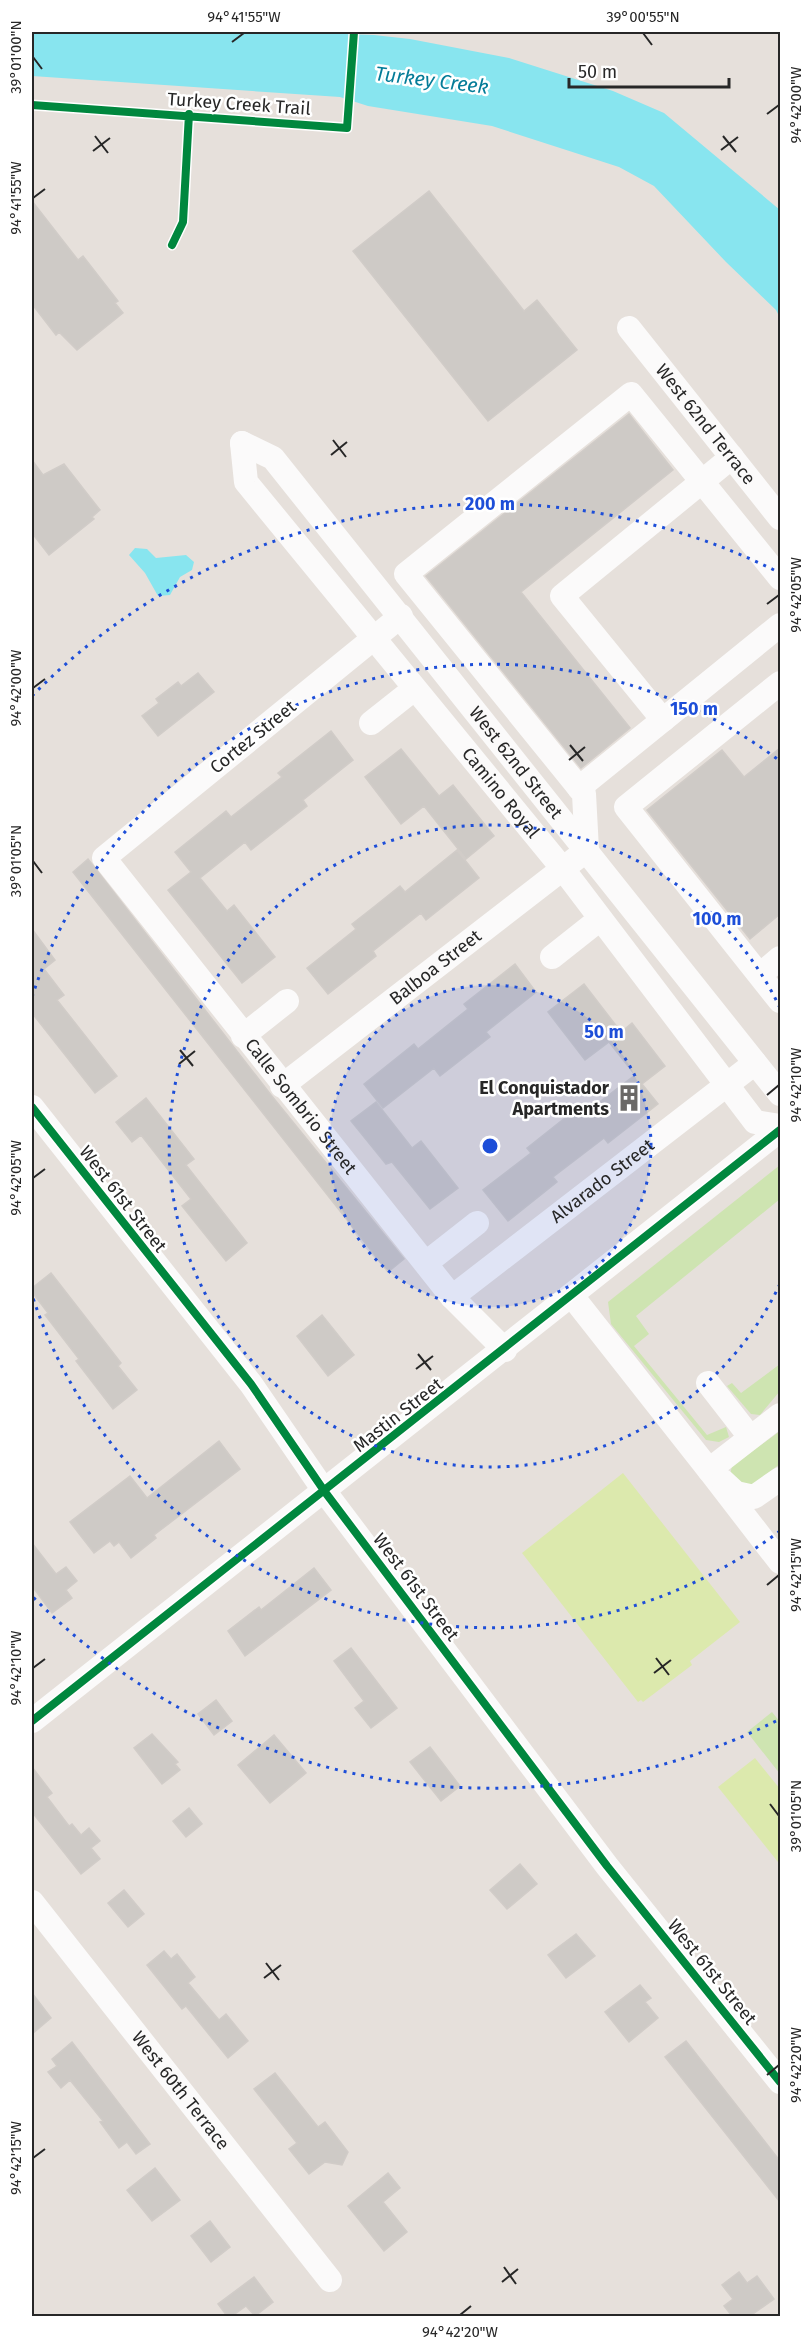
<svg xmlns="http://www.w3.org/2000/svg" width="812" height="2348" font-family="'Fira Sans',sans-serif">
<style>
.green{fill:#cee4b1}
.pitch{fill:#dce9ad}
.water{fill:#88e5ef}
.building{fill:#cecac6;stroke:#d1ccc8;stroke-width:1.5}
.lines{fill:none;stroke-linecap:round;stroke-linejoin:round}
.minor{stroke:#fbfafa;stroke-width:24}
.cycleway-casing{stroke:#fff;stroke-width:11}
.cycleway{stroke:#00873e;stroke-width:8}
.ticks{fill:none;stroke:#272727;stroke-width:2}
.ring{fill:none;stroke:#1d4ed8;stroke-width:3;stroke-dasharray:3 6}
.labels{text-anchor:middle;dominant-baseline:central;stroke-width:5;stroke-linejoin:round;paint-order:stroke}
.street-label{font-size:18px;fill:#272727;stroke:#fff}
.poi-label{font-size:18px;font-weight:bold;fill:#272727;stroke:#fff;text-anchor:end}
.water-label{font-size:20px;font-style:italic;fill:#047c98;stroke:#fff}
.centre{fill:#1d4ed8;stroke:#fff;stroke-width:3}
.ring-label{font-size:18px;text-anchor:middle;font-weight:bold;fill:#1d4ed8;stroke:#fff;stroke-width:5;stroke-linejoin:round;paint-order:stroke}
.neatline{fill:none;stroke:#272727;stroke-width:2}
.ticks-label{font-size:15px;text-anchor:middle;fill:#272727}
</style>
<rect width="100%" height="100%" fill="#e6e0db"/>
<path class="green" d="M 780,1165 L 780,1199 L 636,1316 L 649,1334 L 634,1346 L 707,1435 L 726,1427 L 729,1437 L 719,1442 L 706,1440 L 611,1324 L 608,1302 Z
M 780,1364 L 780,1391 L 760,1415 L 751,1414 L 727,1386 L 732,1383 L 741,1393 Z
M 780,1431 L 780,1464 L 749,1487 L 729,1479 L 732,1466 Z
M 772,1712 L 780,1722 L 780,1774 L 747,1732 Z"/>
<path class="pitch" d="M 623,1473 L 740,1622 L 690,1661 L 692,1665 L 643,1702 L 641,1700 L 638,1702 L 522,1553 Z
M 755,1758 L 780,1789 L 778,1862 L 718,1787 Z"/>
<path class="water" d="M 32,32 L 289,32 L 374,35 L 410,39 L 509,58 L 613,91 L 664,113 L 780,210 L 780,318 L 776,310 L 726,262 L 654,186 L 619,167 L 492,126 L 368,106 L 340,97 L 32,76 Z
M 135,548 L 147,549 L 156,558 L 186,555 L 194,562 L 192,570 L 180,577 L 170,595 L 158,596 L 145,573 L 129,555 Z"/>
<path class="building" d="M 429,191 L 524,311 L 537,300 L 577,350 L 488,421 L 353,251 Z
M 32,201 L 78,260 L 83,256 L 118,301 L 115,303 L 123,313 L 77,350 L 59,332 L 56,335 L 32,304 Z
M 629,414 L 673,470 L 521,592 L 630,728 L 581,768 L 426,576 Z
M 32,460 L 43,475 L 64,464 L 100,510 L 92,517 L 94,519 L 49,555 L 32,533 Z
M 198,673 L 214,692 L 158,736 L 142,716 L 159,703 L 156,699 L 178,682 L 181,686 Z
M 331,731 L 353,760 L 303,800 L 307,806 L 251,850 L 245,842 L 200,878 L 227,911 L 234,905 L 275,957 L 242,983 L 168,890 L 191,872 L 175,852 L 226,811 L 231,817 L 282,777 L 278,773 Z
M 780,748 L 780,914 L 750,939 L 647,810 L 722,750 L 744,777 Z
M 401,749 L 439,796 L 453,785 L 494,836 L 466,859 L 424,806 L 401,824 L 365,777 Z
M 457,850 L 479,878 L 426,920 L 421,913 L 373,951 L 376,956 L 328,994 L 307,968 L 356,929 L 352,924 L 375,906 L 400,886 L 405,892 Z
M 88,859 L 271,1095 L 404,1259 L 388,1272 L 73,872 Z
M 32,929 L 55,960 L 44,969 L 64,995 L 57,1000 L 117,1076 L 95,1093 L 32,1013 Z
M 515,964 L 536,992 L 486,1032 L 490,1037 L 440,1076 L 434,1068 L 383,1108 L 364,1084 L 414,1044 L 418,1049 L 468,1009 L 464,1004 Z
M 584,984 L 621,1032 L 632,1023 L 665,1066 L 642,1084 L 658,1104 L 608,1143 L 604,1138 L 553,1177 L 557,1182 L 508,1221 L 483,1190 L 531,1153 L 527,1148 L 580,1106 L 585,1113 L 635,1075 L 609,1042 L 585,1060 L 548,1012 Z
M 146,1098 L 194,1159 L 186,1165 L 247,1243 L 226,1261 L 182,1206 L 191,1199 L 141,1135 L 132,1142 L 116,1122 Z
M 376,1102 L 412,1148 L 421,1141 L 458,1188 L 430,1209 L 392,1162 L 386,1164 L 351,1121 Z
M 51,1273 L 121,1363 L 118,1366 L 137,1390 L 113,1409 L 76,1361 L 79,1359 L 45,1315 L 48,1313 L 32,1292 L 32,1288 Z
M 322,1315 L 354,1355 L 328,1376 L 297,1336 Z
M 219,1441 L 240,1469 L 154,1535 L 156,1538 L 131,1558 L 119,1542 L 114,1546 L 110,1541 L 94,1553 L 70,1522 L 130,1476 L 147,1498 Z
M 32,1543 L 56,1574 L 66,1567 L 77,1581 L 66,1590 L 72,1598 L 52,1613 L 32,1586 Z
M 314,1568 L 331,1590 L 245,1656 L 228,1631 L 259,1607 L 261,1610 Z
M 351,1648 L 397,1708 L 371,1728 L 355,1708 L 364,1701 L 334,1661 Z
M 216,1700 L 232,1721 L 214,1735 L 198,1714 Z
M 152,1734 L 178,1762 L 175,1764 L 180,1770 L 162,1784 L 134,1748 Z
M 274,1735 L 306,1773 L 270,1803 L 238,1765 Z
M 430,1747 L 460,1786 L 441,1801 L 410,1762 Z
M 32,1767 L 52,1793 L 47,1797 L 69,1826 L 72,1824 L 81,1835 L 89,1828 L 100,1841 L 91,1848 L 100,1859 L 81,1874 L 32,1812 Z
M 189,1808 L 202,1824 L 186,1837 L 173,1821 Z
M 520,1864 L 537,1884 L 507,1909 L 490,1890 Z
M 124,1890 L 144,1914 L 128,1927 L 108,1903 Z
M 576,1934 L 595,1956 L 566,1978 L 548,1955 Z
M 164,1951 L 171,1959 L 177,1954 L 195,1977 L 188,1983 L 219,2020 L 226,2014 L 248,2041 L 228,2058 L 186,2006 L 182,2009 L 147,1965 Z
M 640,1985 L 651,1998 L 645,2002 L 658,2018 L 629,2042 L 605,2012 Z
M 32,1993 L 51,2018 L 32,2034 Z
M 686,2041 L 780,2161 L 780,2202 L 665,2057 Z
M 72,2042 L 150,2144 L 136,2154 L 127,2142 L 119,2148 L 100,2122 L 103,2121 L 70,2080 L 61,2088 L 48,2072 L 57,2066 L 52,2059 Z
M 275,2073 L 318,2127 L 325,2122 L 348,2152 L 342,2165 L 325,2162 L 309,2174 L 289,2149 L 297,2143 L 254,2089 Z
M 155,2168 L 180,2200 L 152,2221 L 127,2190 Z
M 388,2173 L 400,2188 L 383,2202 L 407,2232 L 384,2251 L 348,2206 Z
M 210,2221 L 230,2247 L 211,2262 L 191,2236 Z
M 739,2272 L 747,2283 L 757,2276 L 774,2299 L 750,2316 L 732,2316 L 724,2306 L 733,2299 L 722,2285 Z
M 254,2277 L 273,2302 L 255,2316 L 246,2306 L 232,2316 L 227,2316 L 218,2304 Z"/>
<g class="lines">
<g class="minor">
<path id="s1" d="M 629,328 L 780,518"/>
<path id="s2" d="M 242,443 L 246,482 L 563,869 L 755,1122 L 780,1126"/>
<path id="s3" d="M 242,443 L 273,458 L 780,1094"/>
<path id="s4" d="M 401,616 L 104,858 L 452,1297 L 505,1350"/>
<path d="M 780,683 L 626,807 L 780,1001"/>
<path d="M 663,720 L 562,596 L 732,457"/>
<path d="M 371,723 L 414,689"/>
<path d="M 579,788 L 780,625"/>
<path d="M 552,957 L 600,919"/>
<path d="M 760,975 L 780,958"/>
<path d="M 243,1036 L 287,1001"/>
<path id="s5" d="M 282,1086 L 587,850 L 584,794 L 406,574 L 631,394 L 780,578"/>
<path d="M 32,1107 L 251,1384 L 325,1492 L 607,1866 L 780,2082"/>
<path d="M 426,1263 L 477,1223"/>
<path d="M 572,1296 L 709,1470 L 780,1415"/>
<path id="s6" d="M 452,1297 L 755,1063"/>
<path d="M 708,1383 L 750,1437"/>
<path d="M 709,1470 L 780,1562"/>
<path d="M 723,1481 L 736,1493 L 754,1497 L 780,1479"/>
<path d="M 32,1721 L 780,1130"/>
<path id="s7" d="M 32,1902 L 330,2280"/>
</g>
<defs>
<path id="cycleway" d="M 32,105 L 347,128 L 354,32
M 172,245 L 183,222 L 189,114
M 32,1107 L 251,1384 L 325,1492 L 607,1866 L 780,2082
M 32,1721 L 780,1130"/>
</defs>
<use href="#cycleway" class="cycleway-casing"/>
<use href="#cycleway" class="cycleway"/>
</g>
<path class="ticks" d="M 643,33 L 652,45M 232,42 L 244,33M 33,57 L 42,69M 767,114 L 779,105M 95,136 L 108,153M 723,136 L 736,152M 721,150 L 738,137M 93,151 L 110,138M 33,198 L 45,189M 333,440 L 346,457M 331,455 L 347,442M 767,604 L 779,595M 33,688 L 45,679M 570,745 L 583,761M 569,760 L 585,747M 33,861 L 42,873M 180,1050 L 193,1066M 179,1064 L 195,1051M 767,1095 L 779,1085M 33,1178 L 45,1169M 418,1354 L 431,1370M 416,1369 L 433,1356M 767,1585 L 779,1575M 656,1658 L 669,1675M 33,1668 L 45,1659M 654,1673 L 671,1660M 770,1804 L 779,1816M 266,1963 L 279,1980M 264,1978 L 281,1965M 767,2075 L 779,2065M 33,2158 L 45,2149M 504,2267 L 516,2284M 502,2282 L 518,2269M 460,2315 L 471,2306"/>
<circle cx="490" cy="1146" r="161" fill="#1d4ed8" fill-opacity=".12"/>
<g class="ring">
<circle cx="490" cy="1146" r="161"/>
<path d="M780 1284A321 321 0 1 1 780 1008"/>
<path d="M780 1531A482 482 0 0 1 32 1295M32 997A482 482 0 0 1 780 761"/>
<path d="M776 1721A642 642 0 0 1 32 1596M32 696A642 642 0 0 1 776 571"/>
</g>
<defs>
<symbol id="building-bare" viewBox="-9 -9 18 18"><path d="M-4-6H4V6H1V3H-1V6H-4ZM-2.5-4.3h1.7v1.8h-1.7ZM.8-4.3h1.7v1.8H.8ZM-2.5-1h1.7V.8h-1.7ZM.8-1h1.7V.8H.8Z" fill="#6a6866" stroke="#fff" stroke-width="2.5" paint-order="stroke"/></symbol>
</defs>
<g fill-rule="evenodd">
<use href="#building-bare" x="610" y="1079" width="38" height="38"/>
</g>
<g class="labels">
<g class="street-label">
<text transform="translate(239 104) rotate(4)">Turkey Creek Trail</text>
<text stroke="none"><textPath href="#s1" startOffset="123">West 62nd Terrace</textPath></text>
<text transform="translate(253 737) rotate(-39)">Cortez Street</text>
<text stroke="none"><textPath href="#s3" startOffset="424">West 62nd Street</textPath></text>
<text stroke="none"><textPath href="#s2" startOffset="441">Camino Royal</textPath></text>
<text stroke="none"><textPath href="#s5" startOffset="194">Balboa Street</textPath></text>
<text stroke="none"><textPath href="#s4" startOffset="700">Calle Sombrio Street</textPath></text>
<text stroke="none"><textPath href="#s6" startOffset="190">Alvarado Street</textPath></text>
<text transform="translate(123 1199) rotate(52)">West 61st Street</text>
<text transform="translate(398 1415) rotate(-38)">Mastin Street</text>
<text transform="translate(416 1587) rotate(53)">West 61st Street</text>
<text transform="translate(712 1972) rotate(51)">West 61st Street</text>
<text stroke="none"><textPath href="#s7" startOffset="240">West 60th Terrace</textPath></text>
</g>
<g class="poi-label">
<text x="609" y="1088">El Conquistador<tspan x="609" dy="21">Apartments</tspan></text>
</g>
<g class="water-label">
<text transform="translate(432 80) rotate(7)">Turkey Creek</text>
</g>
</g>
<circle cx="490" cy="1146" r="9" class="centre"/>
<g class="ring-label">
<text x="490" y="510">200 m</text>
<text x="694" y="715">150 m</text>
<text x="717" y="925">100 m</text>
<text x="604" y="1038">50 m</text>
</g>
<rect width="812" height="2348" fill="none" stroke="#ffffff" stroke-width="66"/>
<path d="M569 78v9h160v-9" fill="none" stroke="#272727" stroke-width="3"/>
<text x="578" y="78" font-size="18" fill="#272727" stroke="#ffffff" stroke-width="4.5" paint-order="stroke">50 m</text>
<rect x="33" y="33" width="746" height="2282" class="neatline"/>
<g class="ticks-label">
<text x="244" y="22">94°41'55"W</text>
<text x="643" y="22">39°00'55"N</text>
<text transform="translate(16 57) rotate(-90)" y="5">39°01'00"N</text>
<text transform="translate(796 105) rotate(-90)" y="5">94°42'00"W</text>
<text transform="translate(16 198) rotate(-90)" y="5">94°41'55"W</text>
<text transform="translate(796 595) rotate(-90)" y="5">94°42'05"W</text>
<text transform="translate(16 688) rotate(-90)" y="5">94°42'00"W</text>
<text transform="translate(16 861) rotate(-90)" y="5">39°01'05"N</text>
<text transform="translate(796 1085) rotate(-90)" y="5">94°42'10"W</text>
<text transform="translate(16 1178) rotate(-90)" y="5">94°42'05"W</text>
<text transform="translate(796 1575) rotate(-90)" y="5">94°42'15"W</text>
<text transform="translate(16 1668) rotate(-90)" y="5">94°42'10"W</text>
<text transform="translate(796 1816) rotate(-90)" y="5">39°01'05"N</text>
<text transform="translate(796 2065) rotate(-90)" y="5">94°42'20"W</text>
<text transform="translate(16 2158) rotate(-90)" y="5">94°42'15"W</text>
<text x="460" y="2337">94°42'20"W</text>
</g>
</svg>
